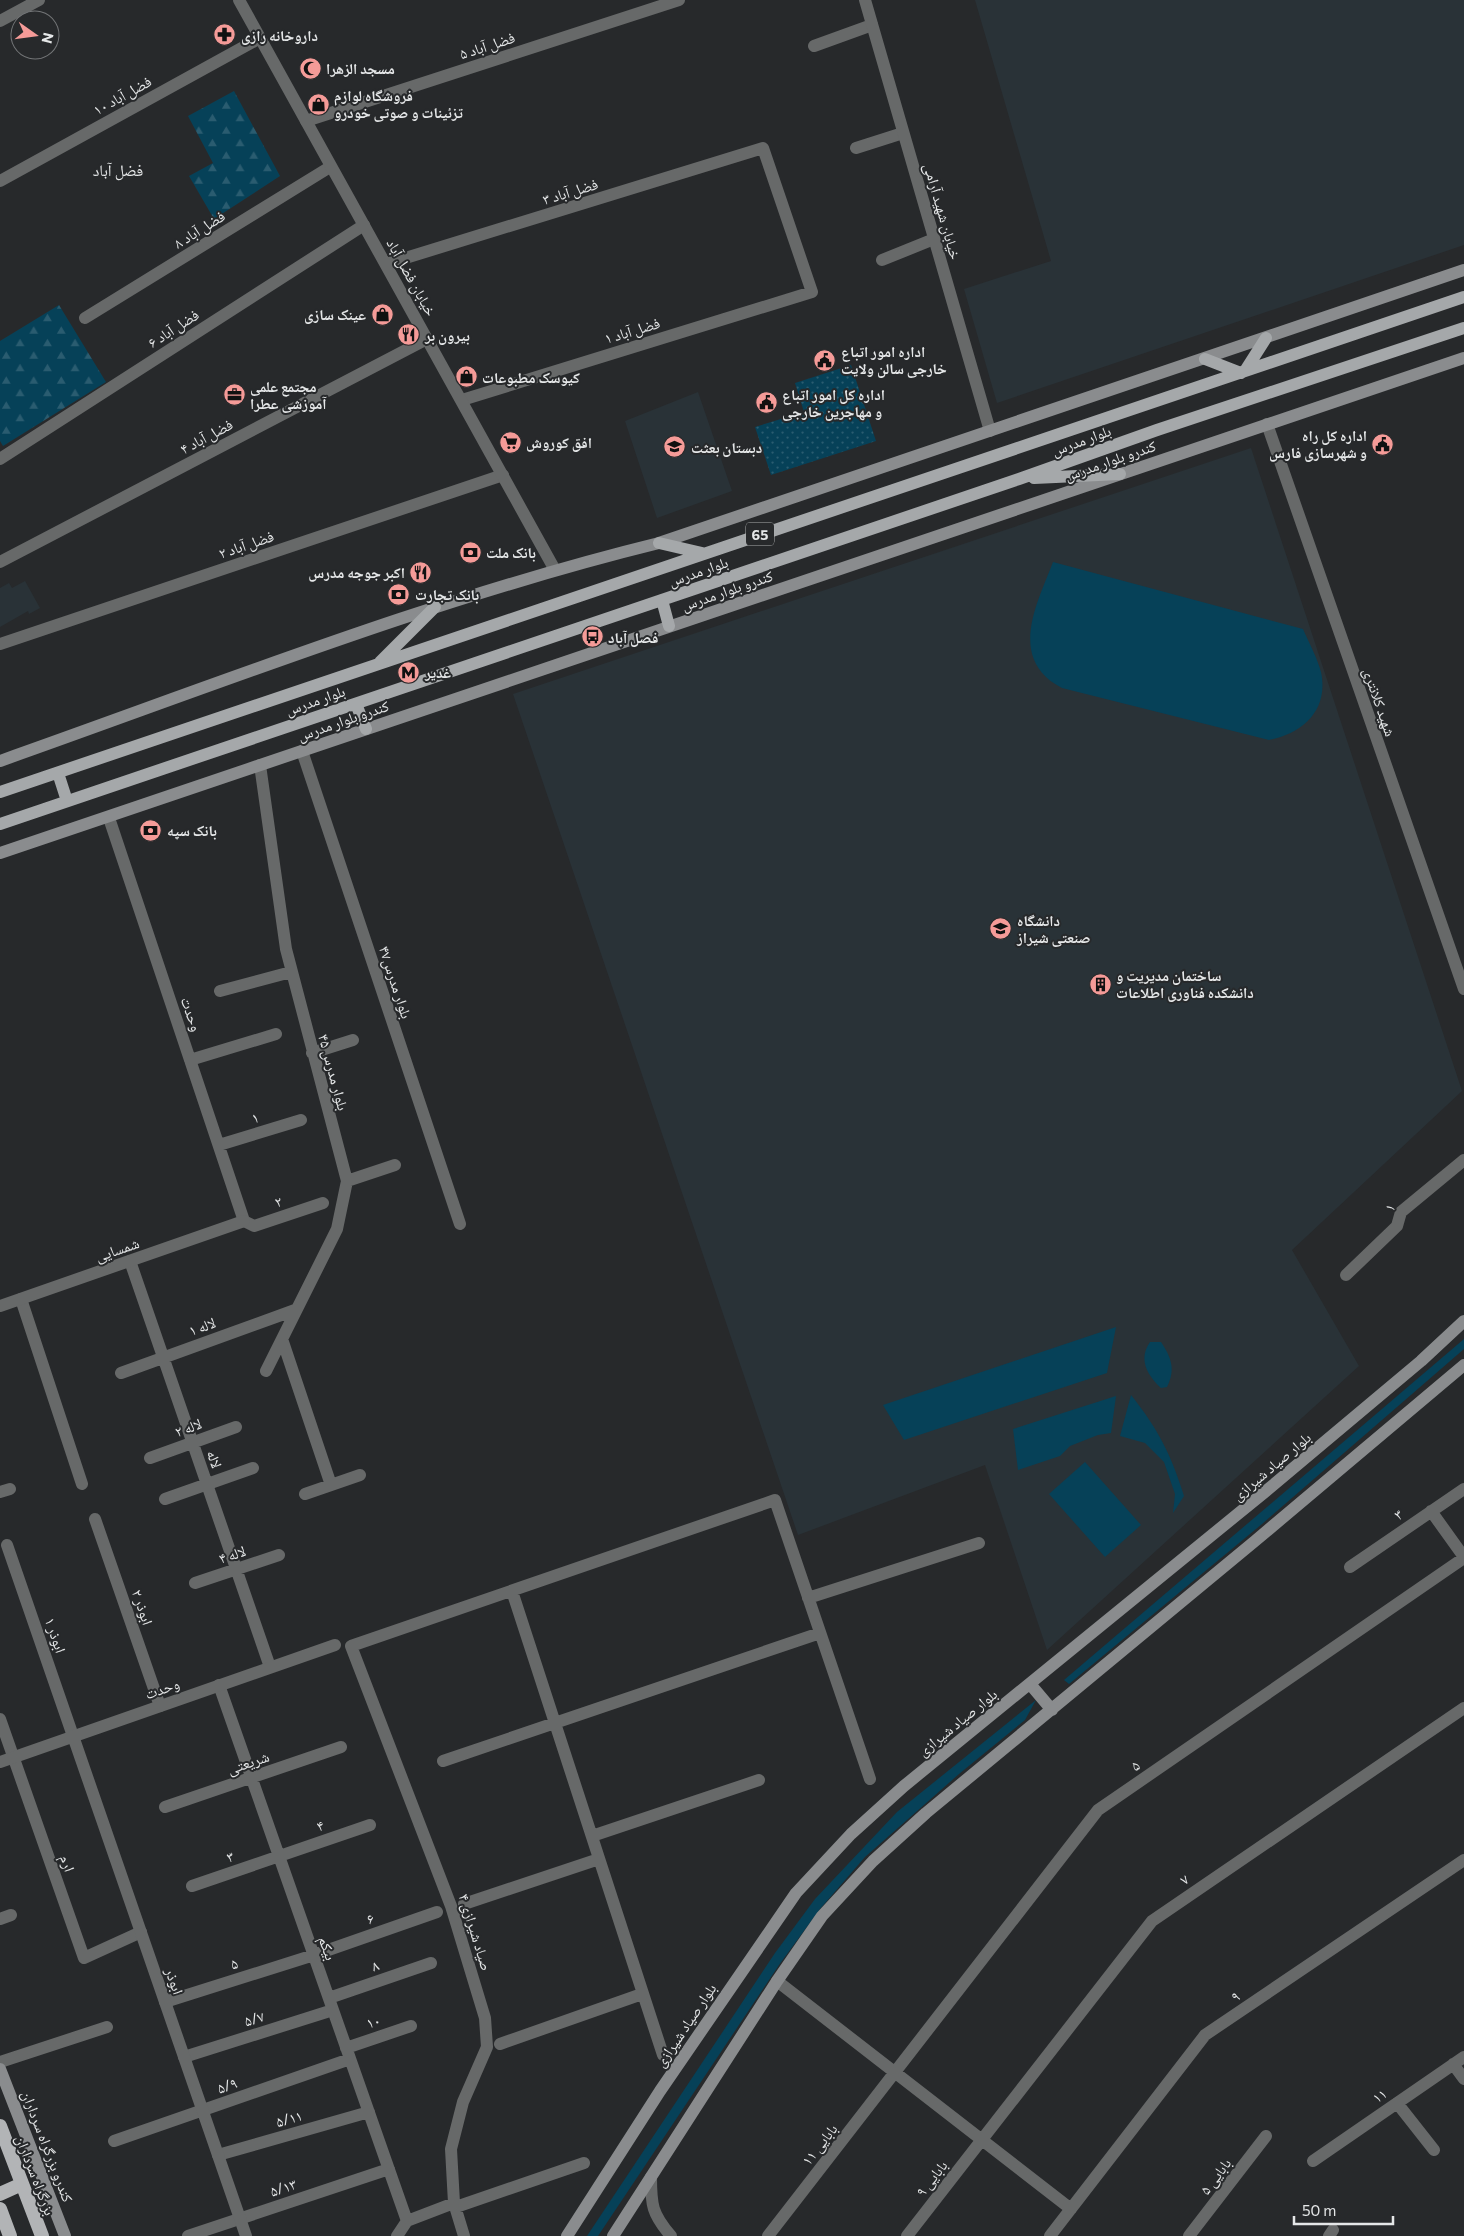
<svg xmlns="http://www.w3.org/2000/svg" width="1464" height="2236" font-family="Commissioner,'Noto Naskh Arabic',sans-serif">
<style>
.built{fill:#293237}
.grass{fill:#064158}
.forest{fill:url(#forest-firs)}
.garden{fill:url(#garden-dots)}
.lines{fill:none;stroke-linecap:round;stroke-linejoin:round}
.minor{stroke:#676969;stroke-width:12}
.tertiary{stroke:#676969;stroke-width:12}
.secondary{stroke:#8a8c8e;stroke-width:12}
.primary{stroke:#a5a8aa;stroke-width:12}
.trunk{stroke:#b2b4b6;stroke-width:14}
.labels{text-anchor:middle;dominant-baseline:central;stroke-width:4;stroke-linejoin:round;paint-order:stroke}
.shield{fill:#27292b;stroke:#acaeaf;stroke-width:1}
.shield-label{font-size:14px;font-weight:bold;fill:#e5e7e8}
.poi-label{font-size:15px;font-weight:bold;fill:#e5e7e8;stroke:#27292b;text-anchor:start}
.street-label{font-size:15px;fill:#e5e7e8;stroke:#27292b}
.neighbourhood-label{font-size:16px;fill:#e5e7e8;stroke:#27292b}
</style>
<defs>
<pattern id="forest-firs" width="22" height="20" patternUnits="userSpaceOnUse" patternTransform="scale(1.25)"><rect width="22" height="20" fill="#064158"/><path d="M5 1l3.5 6h-7zM16 11l3.5 6h-7z" fill="#2a5c70"/></pattern>
<pattern id="garden-dots" width="8" height="8" patternUnits="userSpaceOnUse" patternTransform="scale(1.25)"><rect width="8" height="8" fill="#064158"/><path d="M2 2h.1M6 6h.1" fill="none" stroke="#2a5c70" stroke-width="1.8" stroke-linecap="round"/></pattern>
</defs>
<rect width="100%" height="100%" fill="#27292b"/>
<path class="built" d="M 975,0 L 1464,0 L 1464,245 L 997,403 L 964,289 L 1051,261 Z
M 698,392 L 732,491 L 657,518 L 625,421 Z
M 1251,448 L 1462,1091 L 1292,1250 L 1359,1366 L 1047,1650 L 985,1465 L 798,1535 L 513,694 Z
M 25,581 L 40,608 L 29,614 L 28,611 L 0,627 L 0,588 L 9,583 L 12,588 Z"/>
<path class="grass" d="M 1053,562 L 1303,629 C 1309,643 1317,657 1321,672 C 1329,710 1303,733 1269,740 L 1062,688 C 1057,685 1051,682 1046,677 C 1013,646 1040,597 1053,562 Z
M 1116,1327 L 1107,1373 L 904,1440 L 883,1405 Z
M 1464,1339 L 1464,1349 L 1262,1524 L 1069,1684 L 1064,1680 Z
M 1150,1342 L 1161,1342 C 1171,1357 1176,1369 1167,1387 L 1161,1388 C 1147,1375 1138,1359 1150,1342 Z
M 1131,1395 C 1158,1429 1171,1454 1184,1496 L 1173,1513 L 1175,1494 L 1164,1462 L 1145,1443 L 1120,1436 Z
M 1116,1396 L 1111,1433 L 1098,1435 L 1070,1446 L 1060,1456 L 1018,1470 L 1013,1429 Z
M 1085,1462 L 1141,1525 L 1105,1557 L 1049,1494 Z
M 1036,1700 L 1025,1720 L 959,1774 L 865,1857 L 820,1909 L 779,1965 L 598,2236 L 587,2236 L 775,1953 L 815,1899 L 897,1812 Z"/>
<path class="forest" d="M 234,91 L 280,176 L 214,219 L 189,176 L 213,163 L 188,116 Z
M 59,305 L 106,382 L 3,446 L 0,441 L 0,341 Z"/>
<path class="garden" d="M 851,365 L 876,441 L 771,475 L 755,427 L 804,412 L 795,383 Z"/>
<g class="lines">
<path class="minor" d="M 0,21 L 39,0
M 814,46 L 872,25
M 306,121 L 679,0
M 856,148 L 903,133
M 0,181 L 260,38
M 882,260 L 934,239
M 386,264 L 763,148 L 812,292 L 462,400
M 85,318 L 330,167
M 0,459 L 364,225
M 0,562 L 427,339
M 0,644 L 503,475
M 302,751 L 460,1224
M 260,765 L 286,949 L 347,1181 L 337,1229 L 266,1371
M 109,818 L 244,1221 L 254,1226 L 323,1203
M 220,991 L 291,972
M 312,1053 L 353,1040
M 190,1060 L 276,1034
M 219,1145 L 301,1120
M 347,1181 L 395,1165
M 130,1261 L 270,1667
M 1346,1275 L 1397,1226 L 1401,1212 L 1464,1160
M 21,1299 L 82,1484
M 282,1339 L 331,1485
M 121,1373 L 295,1310
M 150,1458 L 236,1427
M 0,1492 L 10,1489
M 305,1494 L 360,1475
M 165,1499 L 253,1468
M 1431,1511 L 1464,1557
M 95,1519 L 160,1706
M 7,1545 L 73,1736
M 1350,1567 L 1464,1489
M 195,1583 L 279,1555
M 512,1591 L 663,2055
M 808,1598 L 979,1543
M 219,1685 L 407,2221
M 0,1719 L 84,1958 L 141,1932
M 443,1761 L 820,1633
M 165,1807 L 341,1747
M 592,1836 L 759,1780
M 192,1886 L 370,1825
M 464,1904 L 599,1859
M 0,1919 L 11,1915
M 777,1981 L 1071,2209
M 329,1998 L 431,1963
M 165,2002 L 314,1955 L 437,1912
M 500,2044 L 642,1994
M 346,2048 L 411,2026
M 184,2057 L 333,2010
M 0,2062 L 107,2027
M 1453,2064 L 1464,2079
M 1397,2103 L 1434,2150
M 114,2141 L 350,2059
M 218,2155 L 369,2112
M 1313,2161 L 1464,2057
M 456,2207 L 584,2163
M 188,2236 L 389,2169
M 397,2236 L 407,2221 L 454,2203
M 464,2236 L 454,2203 L 451,2149 L 463,2102 L 487,2047 L 485,2018 L 451,1906 L 351,1646 L 775,1500 L 870,1779
M 768,2236 L 1098,1810 L 1464,1558
M 907,2236 L 1152,1921 L 1464,1708
M 1050,2236 L 1205,2035 L 1464,1860
M 1189,2236 L 1266,2136
M 1329,2236 L 1333,2230"/>
<path class="tertiary" d="M 239,0 L 555,570
M 865,0 L 990,431
M 1267,424 L 1464,989
M 0,1306 L 244,1221
M 73,1736 L 246,2236
M 0,1762 L 335,1645
M 651,2177 C 651,2205 652,2214 671,2236"/>
<path class="secondary" d="M 0,761 C 218,684 435,598 659,543 L 1464,270
M 0,853 L 1464,358
M 1030,1684 L 1052,1710
M 0,2069 L 65,2236
M 567,2236 L 660,2091 L 796,1893 L 851,1834 L 904,1786 L 1266,1491 L 1421,1361 L 1464,1321
M 613,2236 L 777,1981 L 822,1916 L 873,1861 L 926,1813 L 1255,1541 L 1464,1365"/>
<path class="primary" d="M 1205,359 L 1241,373
M 1245,371 L 1266,338
M 1034,478 L 1120,474
M 659,543 L 702,553
M 662,600 L 669,626
M 380,662 L 435,607
M 356,704 L 366,729
M 58,773 L 67,801
M 0,792 L 1464,297
M 0,824 L 1019,479 L 1157,430 L 1464,328"/>
<path class="trunk" d="M 0,2126 L 42,2236
M 0,2194 L 22,2184
M 0,2209 L 10,2236"/>
</g>
<defs>
<symbol id="pharmacy-disc" viewBox="-11 -11 22 22"><circle r="9.5" fill="#f59b98" stroke="#27292b"/><path d="M-2-6h4v4h4v4h-4v4h-4v-4h-4v-4h4Z" fill="#111"/></symbol>
<symbol id="mosque-disc" viewBox="-11 -11 22 22"><circle r="9.5" fill="#f59b98" stroke="#27292b"/><path d="M3.5-4.9A6 6 0 1 0 3.5 4.9A5 5 0 1 1 3.5-4.9Z" fill="#111"/></symbol>
<symbol id="shop-disc" viewBox="-11 -11 22 22"><circle r="9.5" fill="#f59b98" stroke="#27292b"/><path d="M-5-2.5h2.3a2.7 3.5 0 0 1 5.4 0H5L5.5 6h-11ZM-1.5-2.5h3a1.5 2.3 0 0 0-3 0Z" fill="#111"/></symbol>
<symbol id="restaurant-disc" viewBox="-11 -11 22 22"><circle r="9.5" fill="#f59b98" stroke="#27292b"/><path d="M-5-6h1v4h1v-4h1v4h1v-4h1v5L-1.5 .5V6h-2V.5L-5-1ZM5-6V6H3V1.5H1.5Q1.5-4 5-6Z" fill="#111"/></symbol>
<symbol id="civic-disc" viewBox="-11 -11 22 22"><circle r="9.5" fill="#f59b98" stroke="#27292b"/><path d="M-.6-6.5H3V-4.5H.6V-3L4-1V1h2V6H-6V1h2V-1L-.6-3ZM-1.2 2.5V6h2.4V2.5Z" fill="#111"/></symbol>
<symbol id="office-disc" viewBox="-11 -11 22 22"><circle r="9.5" fill="#f59b98" stroke="#27292b"/><path d="M-6-3h4V-5.5h4V-3h4V5H-6ZM-1-4.5V-3h2v-1.5ZM-6 0V1H6V0Z" fill="#111"/></symbol>
<symbol id="supermarket-disc" viewBox="-11 -11 22 22"><circle r="9.5" fill="#f59b98" stroke="#27292b"/><path d="M-6-5.5h2.5l.6 2H6L4.5 2H-2.5L-4.4-4H-6ZM-1.5 3.2a1.3 1.3 0 1 0 .1 0ZM3 3.2a1.3 1.3 0 1 0 .1 0Z" fill="#111"/></symbol>
<symbol id="school-disc" viewBox="-11 -11 22 22"><circle r="9.5" fill="#f59b98" stroke="#27292b"/><path d="M0-5L7-2L0 1L-7-2ZM-4 1L0 2.5L4 1V4Q0 6-4 4Z" fill="#111"/></symbol>
<symbol id="bank-disc" viewBox="-11 -11 22 22"><circle r="9.5" fill="#f59b98" stroke="#27292b"/><path d="M-6-4H6V4H-6ZM0-2.3a2.3 2.3 0 1 0 0 4.6a2.3 2.3 0 1 0 0-4.6Z" fill="#111"/></symbol>
<symbol id="bus-disc" viewBox="-11 -11 22 22"><circle r="9.5" fill="#f59b98" stroke="#27292b"/><path d="M-5-6H5V4H4V6H2V4H-2V6H-4V4H-5ZM-3.5-4V0h7V-4ZM-3.5 1.2v1.5H-2V1.2ZM2 1.2v1.5H3.5V1.2Z" fill="#111"/></symbol>
<symbol id="metro-disc" viewBox="-11 -11 22 22"><circle r="9.5" fill="#f59b98" stroke="#27292b"/><path d="M-5.5 5V-5H-3L0 0L3-5H5.5V5H3V-.5L0 4L-3-.5V5Z" fill="#111"/></symbol>
<symbol id="university-disc" viewBox="-11 -11 22 22"><circle r="9.5" fill="#f59b98" stroke="#27292b"/><path d="M0-5L7-2L0 1L-7-2ZM-4 1L0 2.5L4 1V4Q0 6-4 4Z" fill="#111"/></symbol>
<symbol id="building-disc" viewBox="-11 -11 22 22"><circle r="9.5" fill="#f59b98" stroke="#27292b"/><path d="M-4-6H4V6H1V3H-1V6H-4ZM-2.5-4.3h1.7v1.8h-1.7ZM.8-4.3h1.7v1.8H.8ZM-2.5-1h1.7V.8h-1.7ZM.8-1h1.7V.8H.8Z" fill="#111"/></symbol>
</defs>
<g fill-rule="evenodd">
<use href="#pharmacy-disc" x="212" y="22" width="25" height="25"/>
<use href="#mosque-disc" x="298" y="56" width="25" height="25"/>
<use href="#shop-disc" x="306" y="92" width="25" height="25"/>
<use href="#shop-disc" x="370" y="302" width="25" height="25"/>
<use href="#restaurant-disc" x="396" y="322" width="25" height="25"/>
<use href="#civic-disc" x="812" y="348" width="25" height="25"/>
<use href="#shop-disc" x="454" y="364" width="25" height="25"/>
<use href="#office-disc" x="222" y="382" width="25" height="25"/>
<use href="#civic-disc" x="754" y="390" width="25" height="25"/>
<use href="#supermarket-disc" x="498" y="430" width="25" height="25"/>
<use href="#civic-disc" x="1370" y="432" width="25" height="25"/>
<use href="#school-disc" x="662" y="434" width="25" height="25"/>
<use href="#bank-disc" x="458" y="540" width="25" height="25"/>
<use href="#restaurant-disc" x="408" y="560" width="25" height="25"/>
<use href="#bank-disc" x="386" y="582" width="25" height="25"/>
<use href="#bus-disc" x="580" y="624" width="25" height="25"/>
<use href="#metro-disc" x="396" y="660" width="25" height="25"/>
<use href="#bank-disc" x="138" y="818" width="25" height="25"/>
<use href="#university-disc" x="988" y="916" width="25" height="25"/>
<use href="#building-disc" x="1088" y="972" width="25" height="25"/>
</g>
<g class="labels">
<rect class="shield" x="746" y="522.5" width="28" height="23" rx="4"/>
<g class="shield-label">
<text x="760" y="534">65</text>
</g>
<g class="poi-label">
<text x="241" y="35">داروخانه رازی</text>
<text x="326" y="68">مسجد الزهرا</text>
<text x="334" y="95">فروشگاه لوازم<tspan x="334" dy="17">تزئینات و صوتی خودرو</tspan></text>
<text x="366" y="314" text-anchor="end">عینک سازی</text>
<text x="425" y="335">بیرون بر</text>
<text x="841" y="351">اداره امور اتباع<tspan x="841" dy="17">خارجی سالن ولایت</tspan></text>
<text x="482" y="377">کیوسک مطبوعات</text>
<text x="250" y="386">مجتمع علمی<tspan x="250" dy="17">آموزشی عطرا</tspan></text>
<text x="782" y="394">اداره کل امور اتباع<tspan x="782" dy="17">و مهاجرین خارجی</tspan></text>
<text x="1367" y="435" text-anchor="end">اداره کل راه<tspan x="1367" dy="17">و شهرسازی فارس</tspan></text>
<text x="526" y="442">افق کوروش</text>
<text x="691" y="447">دبستان بعثت</text>
<text x="486" y="552">بانک ملت</text>
<text x="405" y="572" text-anchor="end">اکبر جوجه مدرس</text>
<text x="415" y="594">بانک تجارت</text>
<text x="608" y="637">فصل آباد</text>
<text x="425" y="672">غدیر</text>
<text x="167" y="830">بانک سپه</text>
<text x="1017" y="920">دانشگاه<tspan x="1017" dy="17">صنعتی شیراز</tspan></text>
<text x="1116" y="975">ساختمان مدیریت و<tspan x="1116" dy="17">دانشکده فناوری اطلاعات</tspan></text>
</g>
<g class="street-label">
<text transform="translate(487 45) rotate(-18)">فضل آباد ۵</text>
<text transform="translate(122 95) rotate(-29)">فضل آباد ۱۰</text>
<text transform="translate(570 191) rotate(-17)">فضل آباد ۳</text>
<text transform="translate(943 211) rotate(74)">خیابان شهید آرامی</text>
<text transform="translate(199 229) rotate(-32)">فضل آباد ۸</text>
<text transform="translate(412 277) rotate(61)">خیابان فضل آباد</text>
<text transform="translate(173 328) rotate(-33)">فضل آباد ۶</text>
<text transform="translate(632 330) rotate(-17)">فضل آباد ۱</text>
<text transform="translate(206 436) rotate(-28)">فضل آباد ۴</text>
<text transform="translate(1081 440) rotate(-20)">بلوار مدرس</text>
<text transform="translate(1110 460) rotate(-19)">کندرو بلوار مدرس</text>
<text transform="translate(246 544) rotate(-19)">فضل آباد ۲</text>
<text transform="translate(698 571) rotate(-19)">بلوار مدرس</text>
<text transform="translate(727 590) rotate(-19)">کندرو بلوار مدرس</text>
<text transform="translate(315 700) rotate(-19)">بلوار مدرس</text>
<text transform="translate(1380 702) rotate(71)">شهید کلانتری</text>
<text transform="translate(343 720) rotate(-19)">کندرو بلوار مدرس</text>
<text transform="translate(396 982) rotate(72)">بلوار مدرس۴۷</text>
<text transform="translate(192 1014) rotate(71)">وحدت</text>
<text transform="translate(334 1072) rotate(75)">۴۵ بلوار مدرس</text>
<text transform="translate(255 1117) rotate(-17)">۱</text>
<text transform="translate(278 1201) rotate(-18)">۲</text>
<text transform="translate(1389 1207) rotate(-59)">۱</text>
<text transform="translate(117 1249) rotate(-19)">شمسایی</text>
<text transform="translate(202 1326) rotate(-20)">لاله ۱</text>
<text transform="translate(188 1427) rotate(-20)">لاله ۲</text>
<text transform="translate(215 1459) rotate(71)">لاله</text>
<text transform="translate(1271 1466) rotate(-40)">بلوار صیاد شیرازی</text>
<text transform="translate(1398 1514) rotate(-34)">۳</text>
<text transform="translate(232 1554) rotate(-19)">لاله ۴</text>
<text transform="translate(143 1607) rotate(71)">ابوذر ۲</text>
<text transform="translate(56 1635) rotate(71)">ابوذر ۱</text>
<text transform="translate(162 1688) rotate(-19)">وحدت</text>
<text transform="translate(957 1722) rotate(-39)">بلوار صیاد شیرازی</text>
<text transform="translate(248 1762) rotate(-19)">شریعتی</text>
<text transform="translate(1135 1765) rotate(-34)">۵</text>
<text transform="translate(320 1825) rotate(-19)">۴</text>
<text transform="translate(230 1856) rotate(-19)">۳</text>
<text transform="translate(68 1863) rotate(71)">ارم</text>
<text transform="translate(1184 1879) rotate(-34)">۷</text>
<text transform="translate(370 1918) rotate(-20)">۶</text>
<text transform="translate(476 1932) rotate(73)">صیاد شیرازی ۴</text>
<text transform="translate(328 1948) rotate(71)">بیکم</text>
<text transform="translate(234 1963) rotate(-17)">۵</text>
<text transform="translate(375 1965) rotate(-19)">۸</text>
<text transform="translate(175 1981) rotate(71)">ابوذر</text>
<text transform="translate(1235 1996) rotate(-34)">۹</text>
<text transform="translate(254 2018) rotate(-18)">۵/۷</text>
<text transform="translate(373 2021) rotate(-19)">۱۰</text>
<text transform="translate(685 2025) rotate(-56)">بلوار صیاد شیرازی</text>
<text transform="translate(227 2085) rotate(-19)">۵/۹</text>
<text transform="translate(1379 2095) rotate(-35)">۱۱</text>
<text transform="translate(289 2118) rotate(-16)">۵/۱۱</text>
<text transform="translate(819 2144) rotate(-52)">بابایی ۱۱</text>
<text transform="translate(48 2146) rotate(69)">کندرو بزرگراه سرداران</text>
<text transform="translate(36 2175) rotate(69)">بزرگراه سرداران</text>
<text transform="translate(1215 2176) rotate(-53)">بابایی ۵</text>
<text transform="translate(931 2178) rotate(-52)">بابایی ۹</text>
<text transform="translate(283 2187) rotate(-19)">۵/۱۳</text>
</g>
<g class="neighbourhood-label">
<text x="118" y="169">فضل آباد</text>
</g>
</g>
<g transform="translate(35 35) rotate(104)"><circle r="24" fill="#27292b" stroke="#737577"/>
<path d="M0-4L9 19L0 12L-9 19Z" fill="#f59b98"/>
<text y="-8" font-size="14" font-weight="bold" text-anchor="middle" fill="#e5e7e8">N</text>
</g>
<path d="M1294 2216v8h99v-8" fill="none" stroke="#e5e7e8" stroke-width="2.5"/>
<text x="1302" y="2216" font-size="15" fill="#e5e7e8" stroke="#27292b" stroke-width="4" paint-order="stroke">50 m</text>
</svg>
